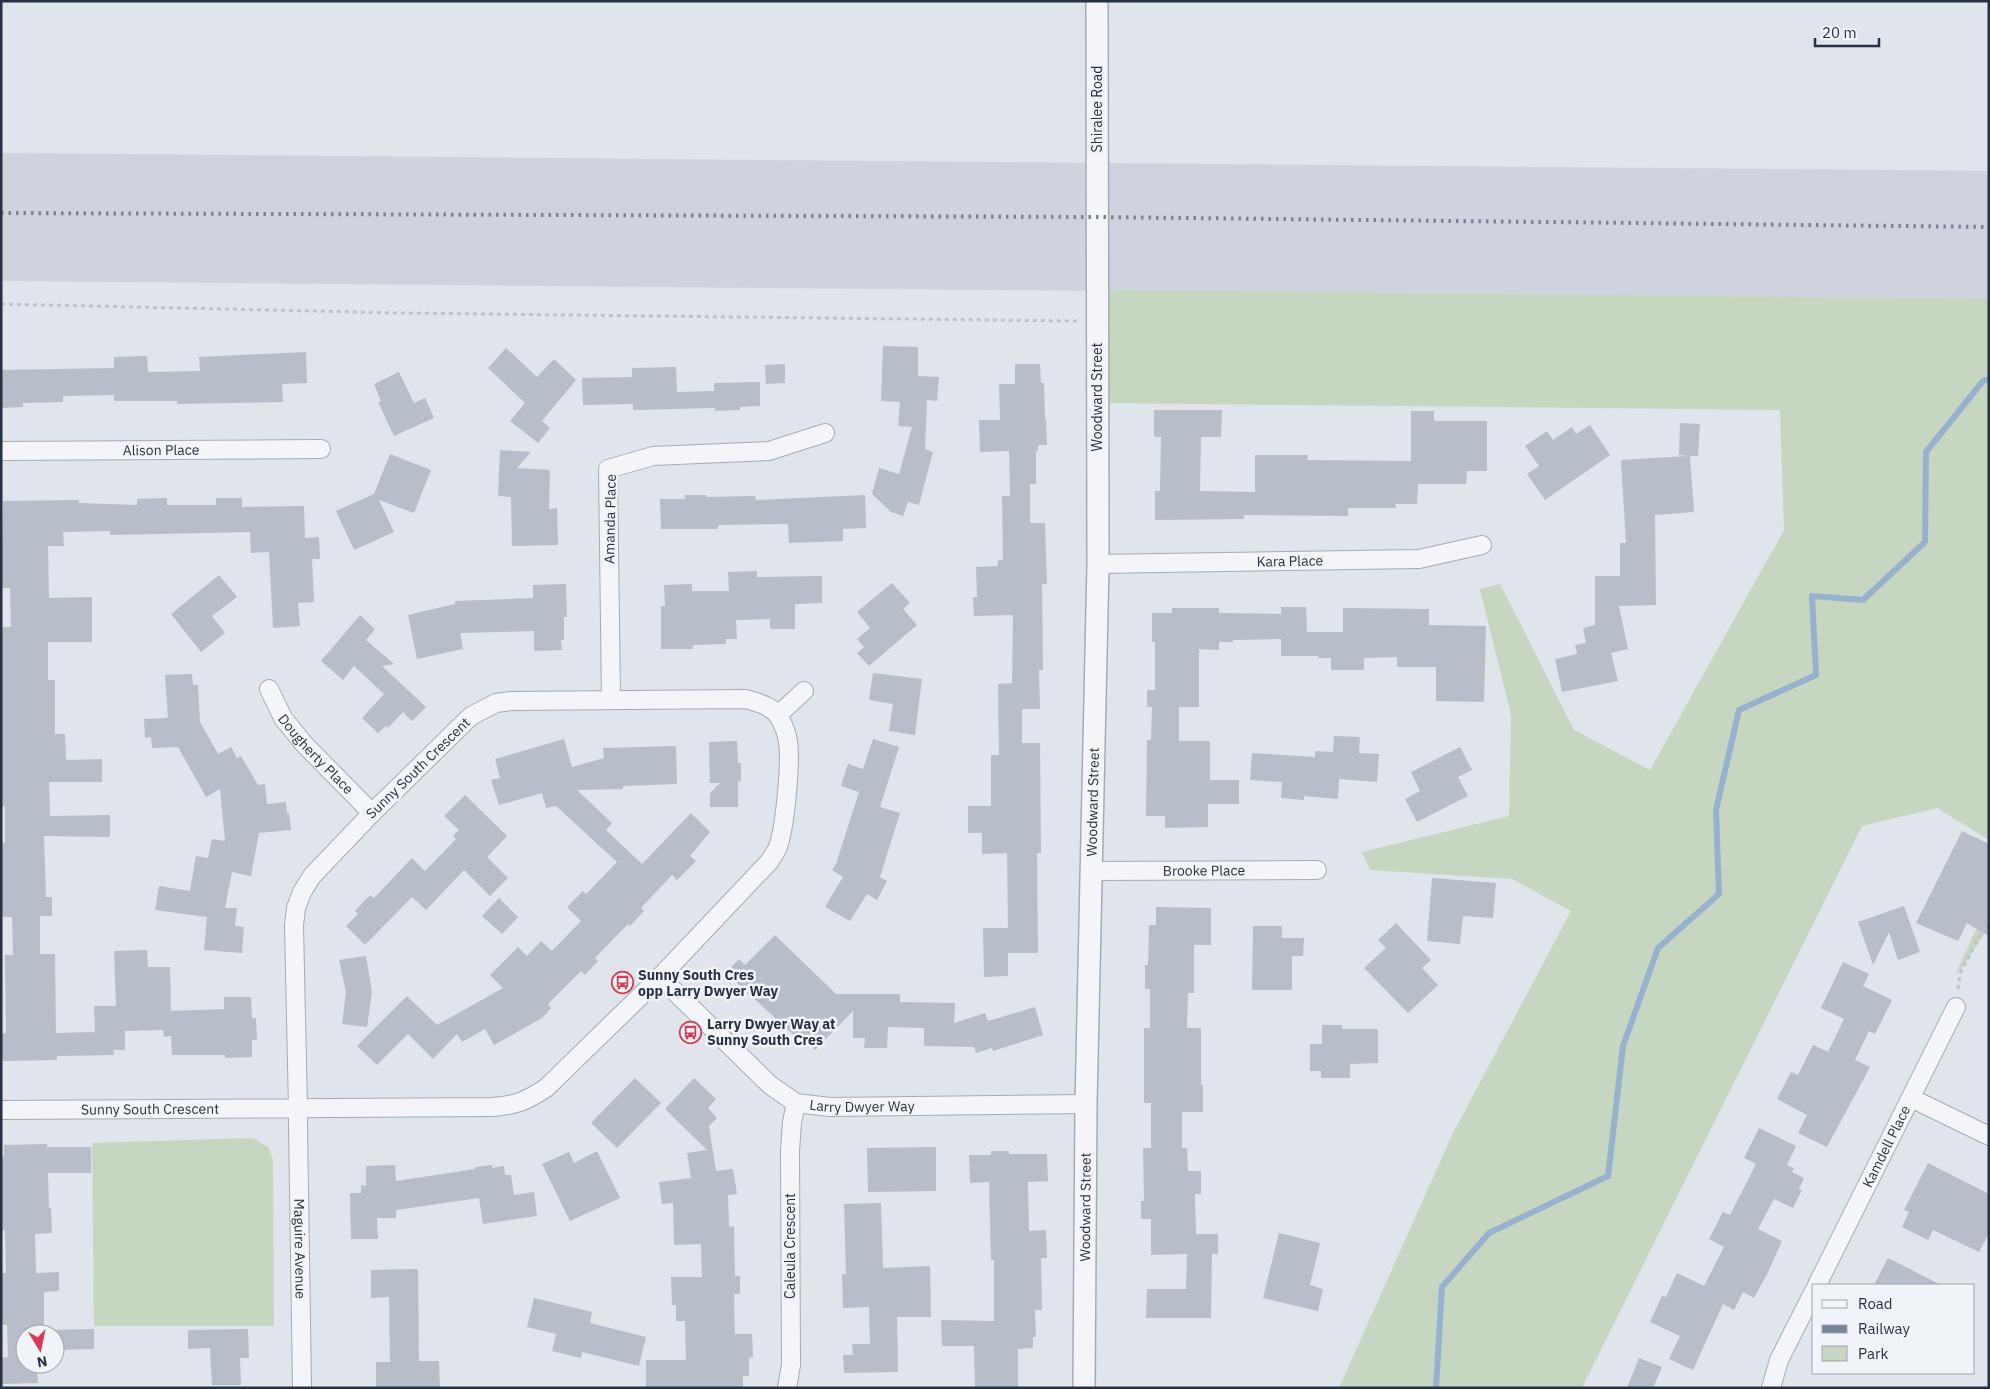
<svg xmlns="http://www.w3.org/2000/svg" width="1990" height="1389" font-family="'IBM Plex Sans',sans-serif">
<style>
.built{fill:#ced3dd}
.green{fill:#c6d6c0}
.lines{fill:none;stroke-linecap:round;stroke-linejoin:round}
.stream{stroke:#97b2cf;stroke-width:6}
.building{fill:#b7bdc9}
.minor-casing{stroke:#a5abb6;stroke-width:20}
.tertiary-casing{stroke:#a5abb6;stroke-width:24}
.path{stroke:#bfc2c9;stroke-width:3;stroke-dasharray:4 4;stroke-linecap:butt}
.minor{stroke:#f4f5f8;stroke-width:18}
.tertiary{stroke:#f4f5f8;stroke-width:21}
.rail{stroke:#788396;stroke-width:4;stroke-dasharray:2.5 5;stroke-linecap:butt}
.labels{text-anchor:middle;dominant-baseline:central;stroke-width:5;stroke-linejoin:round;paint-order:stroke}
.street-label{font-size:14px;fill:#273144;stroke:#f0f3f8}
.poi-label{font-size:14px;font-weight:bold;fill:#273144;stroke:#f0f3f8;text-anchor:start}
</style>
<rect width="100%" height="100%" fill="#e0e4eb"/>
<path class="built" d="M 1,153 L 1989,171 L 1989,299 L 1,281 Z"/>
<path class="green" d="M 1109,290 L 1989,299 L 1989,840 L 1937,808 L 1862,826 L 1582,1388 L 1339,1388 L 1452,1135 L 1571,911 L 1512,879 L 1370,870 L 1362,852 L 1509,816 L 1511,715 L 1480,589 L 1500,584 L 1574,730 L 1650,770 L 1784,530 L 1780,410 L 1107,403 Z
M 1989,901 L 1989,926 L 1959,973 L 1956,973 Z
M 253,1138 L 268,1147 L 273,1160 L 274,1326 L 94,1326 L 92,1143 Z"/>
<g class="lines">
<path class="stream" d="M 1436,1388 L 1442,1287 L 1489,1233 L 1608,1176 L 1623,1046 L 1658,948 L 1719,894 L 1716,810 L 1739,710 L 1816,675 L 1812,596 L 1863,600 L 1925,542 L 1926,452 L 1983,381 L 1989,379"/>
</g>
<path class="building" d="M 883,346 L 918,347 L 918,376 L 939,377 L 937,401 L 927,400 L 925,449 L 933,452 L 919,505 L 908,502 L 903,516 L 891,512 L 872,494 L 879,468 L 899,474 L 912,427 L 898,426 L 900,402 L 881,401 Z
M 506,348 L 537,377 L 554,359 L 576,380 L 542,421 L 550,428 L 538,443 L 510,421 L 525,403 L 488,368 Z
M 306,352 L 307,383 L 282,384 L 283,402 L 177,404 L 177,401 L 114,401 L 114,395 L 63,396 L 63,402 L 23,403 L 23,407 L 1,408 L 1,370 L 114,368 L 114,357 L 147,356 L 148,372 L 200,371 L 199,357 Z
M 785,364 L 785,383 L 766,384 L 765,365 Z
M 1015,364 L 1040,364 L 1041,383 L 1044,383 L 1045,419 L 1046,419 L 1047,445 L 1038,445 L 1038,451 L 1036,451 L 1036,484 L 1030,484 L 1030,523 L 1045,523 L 1047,584 L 1042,584 L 1043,670 L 1039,670 L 1040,709 L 1022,709 L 1022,743 L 1040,743 L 1041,853 L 1037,853 L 1038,953 L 1008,953 L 1008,976 L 984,977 L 983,928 L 1008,928 L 1007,853 L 982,854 L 982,833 L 968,833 L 968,806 L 991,806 L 991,755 L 999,755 L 998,684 L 1012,683 L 1013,615 L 974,616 L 973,597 L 977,597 L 976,567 L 998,566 L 998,560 L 1003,560 L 1002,496 L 1010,496 L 1009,451 L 980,452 L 979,420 L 1000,420 L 999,384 L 1015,384 Z
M 676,367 L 677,392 L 714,391 L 714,383 L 760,382 L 760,406 L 740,407 L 740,410 L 715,411 L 715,408 L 633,410 L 633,404 L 583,405 L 582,378 L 632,377 L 632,368 Z
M 399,372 L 414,403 L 425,398 L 434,418 L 394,436 L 378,402 L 381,401 L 374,384 Z
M 1154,410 L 1222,410 L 1221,437 L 1201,437 L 1200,491 L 1255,492 L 1255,455 L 1308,455 L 1307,460 L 1411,461 L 1411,411 L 1434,411 L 1434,421 L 1487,421 L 1487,471 L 1467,471 L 1466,484 L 1418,484 L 1417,504 L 1395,504 L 1396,508 L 1348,508 L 1348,516 L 1244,515 L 1244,519 L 1155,520 L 1155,491 L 1160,491 L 1161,437 L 1154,437 Z
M 1680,423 L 1700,424 L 1698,456 L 1690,456 L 1694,512 L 1655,515 L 1656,605 L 1619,606 L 1628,649 L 1611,653 L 1618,681 L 1562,692 L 1555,659 L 1577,654 L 1575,645 L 1586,643 L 1583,628 L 1595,625 L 1595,576 L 1620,576 L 1620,543 L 1626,543 L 1621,460 L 1688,456 L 1679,455 Z
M 1590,425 L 1610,455 L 1545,500 L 1527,474 L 1539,466 L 1525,446 L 1547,431 L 1553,440 L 1572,427 L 1576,434 Z
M 500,450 L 531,452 L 517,468 L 550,470 L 549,509 L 557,508 L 558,545 L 512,546 L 511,497 L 498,496 Z
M 390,454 L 431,470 L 414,513 L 379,500 L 394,532 L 354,550 L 336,511 L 374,494 Z
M 685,495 L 706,495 L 706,497 L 755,496 L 756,500 L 865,495 L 866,528 L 843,529 L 843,541 L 789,543 L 788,524 L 718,525 L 718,529 L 661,529 L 660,499 L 685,499 Z
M 167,498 L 167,505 L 216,505 L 216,498 L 242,498 L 242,507 L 304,506 L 305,538 L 319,537 L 320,559 L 312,559 L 314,602 L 298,603 L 300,626 L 273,628 L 269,552 L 251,553 L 250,532 L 110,535 L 110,531 L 63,532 L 64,546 L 48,546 L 49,598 L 92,597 L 92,642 L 48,642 L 48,680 L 55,680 L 55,734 L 65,734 L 66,760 L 102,759 L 102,782 L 49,782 L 50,816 L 110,815 L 110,837 L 44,836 L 46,897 L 52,897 L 52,916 L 40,916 L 40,954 L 55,954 L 56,1033 L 95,1032 L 94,1006 L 116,1006 L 114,951 L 147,950 L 148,967 L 170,967 L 171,1011 L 224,1009 L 224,997 L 251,997 L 252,1018 L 256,1018 L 257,1040 L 252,1040 L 252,1057 L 225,1058 L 225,1055 L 172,1055 L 171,1036 L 164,1037 L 163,1030 L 125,1031 L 125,1050 L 113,1050 L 114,1055 L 57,1056 L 57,1060 L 2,1061 L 2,1034 L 6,1033 L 5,955 L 13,955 L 12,917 L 1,917 L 1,843 L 5,843 L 5,806 L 1,806 L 1,627 L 11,627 L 10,588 L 1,588 L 3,501 L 79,500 L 79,503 L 137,505 L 137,499 Z
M 757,571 L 757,577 L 822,576 L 822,603 L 795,604 L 795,629 L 770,629 L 770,619 L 736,620 L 737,639 L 726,639 L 726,644 L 693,645 L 693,649 L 661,649 L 661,606 L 665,606 L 664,585 L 692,584 L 692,591 L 729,591 L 728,572 Z
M 219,575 L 237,597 L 212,616 L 225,633 L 201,652 L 171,614 Z
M 892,583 L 910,603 L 903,609 L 917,625 L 869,666 L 857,653 L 864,647 L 857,639 L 870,628 L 857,612 Z
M 566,584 L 567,617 L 564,617 L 564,640 L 561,640 L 562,650 L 534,651 L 534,631 L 460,633 L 463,649 L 417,659 L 408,615 L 455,604 L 455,601 L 533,598 L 533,585 Z
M 1281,607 L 1306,607 L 1307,632 L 1343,632 L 1343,608 L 1429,609 L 1429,625 L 1486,626 L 1484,702 L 1436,701 L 1436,667 L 1397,667 L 1397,657 L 1364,658 L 1364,670 L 1331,670 L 1331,658 L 1318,658 L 1318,656 L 1281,656 L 1281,639 L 1233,640 L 1233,642 L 1219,642 L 1219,650 L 1199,649 L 1199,707 L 1179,707 L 1179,741 L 1210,741 L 1210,780 L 1239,780 L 1239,804 L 1208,804 L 1208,827 L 1165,828 L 1165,816 L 1146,816 L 1147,740 L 1151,740 L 1152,707 L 1147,707 L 1147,690 L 1155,690 L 1155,642 L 1152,642 L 1152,613 L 1172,613 L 1172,608 L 1219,608 L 1219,613 L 1281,614 Z
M 360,615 L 375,629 L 366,640 L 394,664 L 382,666 L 426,707 L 412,721 L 403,712 L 388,728 L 386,726 L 378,733 L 362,718 L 384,694 L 354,666 L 343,680 L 321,661 Z
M 873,673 L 922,679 L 915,735 L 889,731 L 893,704 L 869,700 Z
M 192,674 L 193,685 L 198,685 L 200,722 L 218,754 L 231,747 L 237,758 L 241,756 L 258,785 L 265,784 L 267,804 L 286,802 L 287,813 L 289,813 L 291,830 L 259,833 L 251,876 L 232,872 L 225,908 L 237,908 L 235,926 L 244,927 L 242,953 L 204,950 L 207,917 L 155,910 L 159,886 L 190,891 L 196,856 L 208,858 L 212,839 L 225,841 L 220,789 L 206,797 L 178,747 L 152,748 L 151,737 L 145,738 L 144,719 L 168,718 L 165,675 Z
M 1334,736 L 1360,737 L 1359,753 L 1379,754 L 1377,782 L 1339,779 L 1338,799 L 1304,796 L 1304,800 L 1281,798 L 1282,782 L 1250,780 L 1252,753 L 1315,757 L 1315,751 L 1333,752 Z
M 564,739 L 572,767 L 604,758 L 603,748 L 676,746 L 677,784 L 623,786 L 623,789 L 577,790 L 612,823 L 606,830 L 642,864 L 691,813 L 710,832 L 690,856 L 696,861 L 677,880 L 672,875 L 641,908 L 644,911 L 630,926 L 628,924 L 595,958 L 598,961 L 585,975 L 581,971 L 548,1004 L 551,1008 L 542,1018 L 494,1045 L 485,1029 L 462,1042 L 457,1034 L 433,1059 L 408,1034 L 377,1065 L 357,1046 L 407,996 L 437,1025 L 503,988 L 490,975 L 518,947 L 527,956 L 541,941 L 552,951 L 581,921 L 567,907 L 583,891 L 586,894 L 617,862 L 556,806 L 546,808 L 542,793 L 499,805 L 491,780 L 500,778 L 495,759 Z
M 873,739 L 899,747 L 880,807 L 900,813 L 880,877 L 887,881 L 877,900 L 867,894 L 850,921 L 825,907 L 843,877 L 832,870 L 836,864 L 859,792 L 841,786 L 848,764 L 863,769 Z
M 737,741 L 738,763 L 741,763 L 741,782 L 738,781 L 738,807 L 710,807 L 710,793 L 720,783 L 710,783 L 709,742 Z
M 1460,747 L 1472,770 L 1458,777 L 1468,796 L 1417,822 L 1405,799 L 1420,791 L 1411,772 Z
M 465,795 L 507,836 L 487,857 L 508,878 L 490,896 L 464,870 L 426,910 L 412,897 L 365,945 L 346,926 L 358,914 L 355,911 L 370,895 L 374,898 L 412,858 L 425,871 L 456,839 L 453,836 L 459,830 L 444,816 Z
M 1962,831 L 1989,844 L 1989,936 L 1967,923 L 1958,941 L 1916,923 Z
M 1432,878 L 1496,883 L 1493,918 L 1463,916 L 1460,944 L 1427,941 Z
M 499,898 L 518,917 L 502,934 L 482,916 Z
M 1904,906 L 1920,952 L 1898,960 L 1889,932 L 1873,965 L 1858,922 Z
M 1156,907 L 1211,908 L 1211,945 L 1194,945 L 1194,993 L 1188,993 L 1187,1028 L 1201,1028 L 1201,1085 L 1203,1085 L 1203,1112 L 1182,1112 L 1182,1148 L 1187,1148 L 1188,1171 L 1201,1171 L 1201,1194 L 1195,1194 L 1196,1234 L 1218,1234 L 1218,1254 L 1212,1254 L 1211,1318 L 1146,1318 L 1147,1289 L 1186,1289 L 1187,1254 L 1151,1255 L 1151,1219 L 1141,1219 L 1141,1201 L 1144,1201 L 1143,1148 L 1151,1148 L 1151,1103 L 1144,1103 L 1144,1028 L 1150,1028 L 1150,989 L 1145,989 L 1145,965 L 1148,965 L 1149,925 L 1156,925 Z
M 1396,923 L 1431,960 L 1422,968 L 1438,985 L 1408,1013 L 1364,968 L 1386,948 L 1378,940 Z
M 1253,926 L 1282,926 L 1282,938 L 1304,938 L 1303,956 L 1292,956 L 1292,990 L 1252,990 Z
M 775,935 L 836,994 L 900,994 L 900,1002 L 955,1003 L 954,1023 L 985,1013 L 988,1021 L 1035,1007 L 1043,1035 L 993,1051 L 992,1048 L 976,1053 L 974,1047 L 924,1046 L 924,1028 L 888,1027 L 887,1048 L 864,1048 L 865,1038 L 853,1038 L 853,1011 L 815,1050 L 800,1035 L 797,1038 L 726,973 L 739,959 L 745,965 Z
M 366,956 L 372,992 L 367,1027 L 342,1024 L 346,992 L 339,960 Z
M 1843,962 L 1869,974 L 1863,986 L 1892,1000 L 1875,1034 L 1869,1031 L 1855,1060 L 1870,1067 L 1827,1147 L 1798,1133 L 1807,1115 L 1777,1099 L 1791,1072 L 1798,1075 L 1813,1045 L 1828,1052 L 1844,1019 L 1821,1008 Z
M 1322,1025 L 1342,1025 L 1342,1029 L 1378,1029 L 1378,1063 L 1350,1064 L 1350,1078 L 1321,1078 L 1321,1071 L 1310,1071 L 1310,1044 L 1322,1044 Z
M 635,1078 L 661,1103 L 617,1148 L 591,1123 Z
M 694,1078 L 716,1099 L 708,1108 L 717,1118 L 709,1126 L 716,1171 L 733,1169 L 737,1194 L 728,1195 L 729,1227 L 734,1226 L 735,1276 L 740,1276 L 740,1294 L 734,1294 L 735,1334 L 752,1334 L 753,1357 L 749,1358 L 749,1376 L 743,1376 L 743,1388 L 646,1388 L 646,1360 L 686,1360 L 685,1321 L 676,1321 L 676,1305 L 672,1305 L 671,1277 L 702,1277 L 701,1244 L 674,1245 L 673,1203 L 662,1204 L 659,1182 L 691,1178 L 687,1153 L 707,1150 L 665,1109 Z
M 1759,1128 L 1796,1146 L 1787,1165 L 1794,1168 L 1792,1172 L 1804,1178 L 1799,1189 L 1802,1190 L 1793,1208 L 1774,1199 L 1758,1229 L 1782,1241 L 1767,1274 L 1754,1298 L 1743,1292 L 1734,1310 L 1723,1304 L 1693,1370 L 1669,1359 L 1680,1336 L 1650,1322 L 1662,1296 L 1666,1297 L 1677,1273 L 1704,1286 L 1724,1247 L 1709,1239 L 1723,1212 L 1730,1215 L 1756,1164 L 1744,1158 Z
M 47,1144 L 47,1147 L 91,1147 L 91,1173 L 48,1173 L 49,1208 L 51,1208 L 52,1233 L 35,1234 L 36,1273 L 59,1272 L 59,1291 L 44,1292 L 44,1330 L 94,1329 L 94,1349 L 55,1350 L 55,1334 L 25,1334 L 25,1364 L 37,1364 L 38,1383 L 1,1384 L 1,1358 L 8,1357 L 7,1325 L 1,1325 L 1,1273 L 6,1273 L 5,1230 L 1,1230 L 1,1157 L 4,1157 L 4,1145 Z
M 936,1147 L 936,1191 L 868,1192 L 867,1148 Z
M 597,1151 L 620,1198 L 570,1221 L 542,1164 L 569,1152 L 574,1163 Z
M 991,1151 L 1009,1151 L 1009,1154 L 1047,1154 L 1048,1181 L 1028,1182 L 1029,1231 L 1046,1230 L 1047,1258 L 1041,1258 L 1042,1310 L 1035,1310 L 1036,1337 L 1033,1337 L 1033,1348 L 1018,1349 L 1018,1388 L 975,1388 L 974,1346 L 942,1346 L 941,1320 L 994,1321 L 994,1260 L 991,1260 L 989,1182 L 970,1183 L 969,1155 L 991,1155 Z
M 1928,1163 L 1989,1194 L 1989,1233 L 1979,1252 L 1933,1230 L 1928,1240 L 1902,1227 L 1909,1212 L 1904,1210 Z
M 395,1165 L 396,1181 L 475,1169 L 475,1167 L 492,1165 L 492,1168 L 504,1166 L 505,1175 L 511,1175 L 514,1195 L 534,1192 L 537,1216 L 483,1224 L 479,1198 L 396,1210 L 396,1218 L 377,1218 L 378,1239 L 351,1239 L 350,1193 L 361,1193 L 361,1185 L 366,1186 L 366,1166 Z
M 881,1203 L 883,1268 L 930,1266 L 931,1317 L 897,1317 L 898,1372 L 844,1373 L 843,1355 L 853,1355 L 852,1344 L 870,1344 L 869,1307 L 843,1308 L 842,1274 L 846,1274 L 844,1204 Z
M 1279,1233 L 1320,1243 L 1310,1285 L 1323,1289 L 1318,1311 L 1263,1298 Z
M 1888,1258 L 1941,1285 L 1874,1285 Z
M 418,1269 L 419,1361 L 439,1361 L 440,1388 L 376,1388 L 376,1362 L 390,1362 L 389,1297 L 371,1298 L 371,1270 Z
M 534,1298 L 592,1312 L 590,1323 L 646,1337 L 639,1366 L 582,1352 L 581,1358 L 552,1351 L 556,1334 L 527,1327 Z
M 248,1329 L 249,1358 L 240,1358 L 241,1385 L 212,1385 L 210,1348 L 188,1349 L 188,1330 Z
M 1639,1358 L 1662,1367 L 1653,1388 L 1627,1388 Z"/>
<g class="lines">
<defs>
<g id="minor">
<path id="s1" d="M 1,451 L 321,449"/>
<path id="s2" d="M 1098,564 L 1419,559 L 1482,545"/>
<path id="s3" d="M 269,689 L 283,718 L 304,744 L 372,813"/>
<path d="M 611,699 L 608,469 L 653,456 L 769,451 L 825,433"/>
<path d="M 778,715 L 804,691"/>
<path id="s4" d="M 1093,871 L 1317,870"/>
<path id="s5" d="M 660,977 L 770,1085 L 796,1103 L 830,1107 L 1086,1104"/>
<path d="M 1911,1098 L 1989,1136"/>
<path id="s6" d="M 1,1110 L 493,1107 C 517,1105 526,1101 546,1088 L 660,977 L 769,862 C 772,857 775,853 777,849 C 785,832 791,761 788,742 C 787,733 783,724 779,717 C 771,705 758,703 746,699 L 511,701 L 496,703 L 471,716 L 372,813 L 312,876 L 302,892 L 296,908 L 294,925 L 298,1109 L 298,1125 L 302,1388"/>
<path id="s7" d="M 1817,1285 L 1956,1007"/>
<path d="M 787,1388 L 791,1365 L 790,1151 L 792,1122 L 796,1103"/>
<path d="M 1771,1388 L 1779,1360 L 1814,1291"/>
</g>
<g id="tertiary">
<path id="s8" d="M 1084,1388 L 1086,1104 L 1098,564 L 1097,1"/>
</g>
</defs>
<use href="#minor" class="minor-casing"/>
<use href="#tertiary" class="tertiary-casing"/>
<path class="path" d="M 1,304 L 401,313 L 1077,321
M 1958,989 L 1960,974 L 1989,918"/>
<use href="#minor" class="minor"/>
<use href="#tertiary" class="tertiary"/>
<path class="rail" d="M 1,213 L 1097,217 L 1989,227"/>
</g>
<defs>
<symbol id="bus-ring" viewBox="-11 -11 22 22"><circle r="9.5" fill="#f0f3f8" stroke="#dd3851" stroke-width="1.5"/><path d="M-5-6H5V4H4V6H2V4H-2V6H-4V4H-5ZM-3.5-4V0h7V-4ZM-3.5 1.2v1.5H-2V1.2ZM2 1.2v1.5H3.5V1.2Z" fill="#dd3851"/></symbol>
</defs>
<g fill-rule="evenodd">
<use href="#bus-ring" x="610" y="970" width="25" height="25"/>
<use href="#bus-ring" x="678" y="1020" width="25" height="25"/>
</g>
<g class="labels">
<g class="street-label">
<text transform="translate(1097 109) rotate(-90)">Shiralee Road</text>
<text transform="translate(1097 397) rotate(-90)">Woodward Street</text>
<text stroke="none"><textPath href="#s1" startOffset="160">Alison Place</textPath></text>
<text transform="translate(610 519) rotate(-89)">Amanda Place</text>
<text stroke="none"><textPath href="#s2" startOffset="192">Kara Place</textPath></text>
<text stroke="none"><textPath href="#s3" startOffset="81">Dougherty Place</textPath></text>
<text transform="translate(418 768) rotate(-44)">Sunny South Crescent</text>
<text stroke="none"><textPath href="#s8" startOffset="586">Woodward Street</textPath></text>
<text stroke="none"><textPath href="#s4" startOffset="111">Brooke Place</textPath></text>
<text stroke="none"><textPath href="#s5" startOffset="252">Larry Dwyer Way</textPath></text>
<text stroke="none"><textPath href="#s6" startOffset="149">Sunny South Crescent</textPath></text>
<text stroke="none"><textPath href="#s7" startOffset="155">Kamdell Place</textPath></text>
<text stroke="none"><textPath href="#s8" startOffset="181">Woodward Street</textPath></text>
<text transform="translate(790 1246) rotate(-90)">Caleula Crescent</text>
<text stroke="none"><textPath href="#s6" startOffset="1936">Maguire Avenue</textPath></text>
</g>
<g class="poi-label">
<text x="638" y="975">Sunny South Cres<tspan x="638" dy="16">opp Larry Dwyer Way</tspan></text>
<text x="707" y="1024">Larry Dwyer Way at<tspan x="707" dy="16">Sunny South Cres</tspan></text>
</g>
</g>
<rect width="1990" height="1389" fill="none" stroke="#273144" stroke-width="5"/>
<rect x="1812" y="1284" width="162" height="90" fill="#f0f3f8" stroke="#a0a5b0"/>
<rect x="1822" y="1300" width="25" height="8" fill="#f4f5f8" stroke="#a0a5b0"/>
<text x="1858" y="1309" font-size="15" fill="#273144">Road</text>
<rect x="1822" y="1325" width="25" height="8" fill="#788396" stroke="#a0a5b0"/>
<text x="1858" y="1334" font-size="15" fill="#273144">Railway</text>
<rect x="1822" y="1346" width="25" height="15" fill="#c6d6c0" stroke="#a0a5b0"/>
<text x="1858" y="1359" font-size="15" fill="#273144">Park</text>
<g transform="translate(40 1349) rotate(170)"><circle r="24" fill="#f0f3f8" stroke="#a0a5b0"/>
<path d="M0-4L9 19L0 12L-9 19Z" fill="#dd3851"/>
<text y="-8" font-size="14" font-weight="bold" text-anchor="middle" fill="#273144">N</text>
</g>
<path d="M1815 38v8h64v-8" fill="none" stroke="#273144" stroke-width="2.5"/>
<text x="1822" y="38" font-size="15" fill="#273144" stroke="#f0f3f8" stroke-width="4" paint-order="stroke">20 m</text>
</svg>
